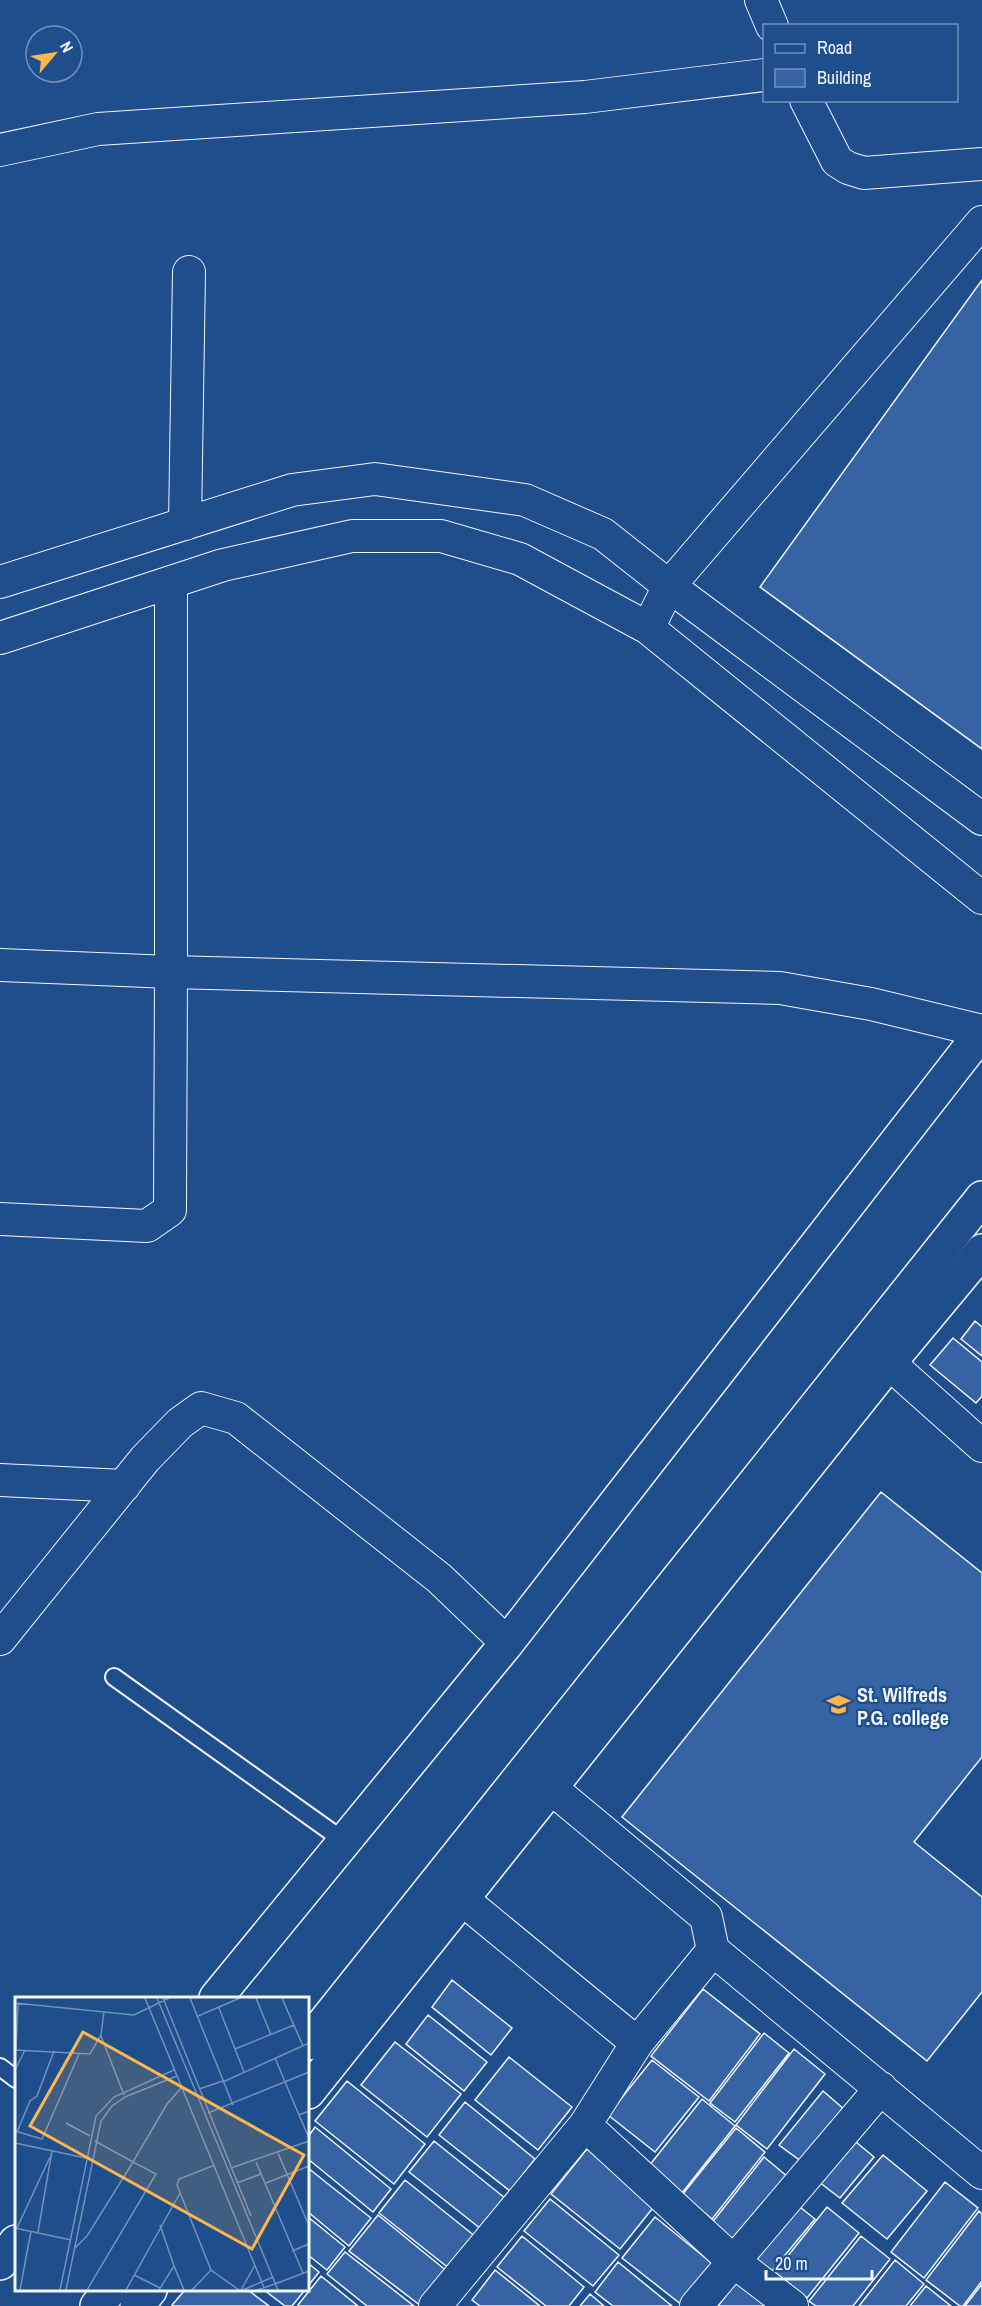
<svg xmlns="http://www.w3.org/2000/svg" width="982" height="2306" font-family="'Archivo Narrow',sans-serif">
<style>
.building{fill:#3563a3;stroke:#f2f6ff;stroke-width:1.5}
.lines{fill:none;stroke-linecap:round;stroke-linejoin:round}
.service-casing{stroke:#f2f6ff;stroke-width:20}
.minor-casing{stroke:#f2f6ff;stroke-width:34}
.tertiary-casing{stroke:#f2f6ff;stroke-width:36}
.trunk-casing{stroke:#f2f6ff;stroke-width:36}
.service{stroke:#1f4e8c;stroke-width:16}
.minor{stroke:#1f4e8c;stroke-width:32}
.tertiary{stroke:#1f4e8c;stroke-width:33}
.trunk{stroke:#1f4e8c;stroke-width:33}
.labels{text-anchor:middle;dominant-baseline:central;stroke-width:4.5;stroke-linejoin:round;paint-order:stroke}
.poi-label{font-size:20px;font-weight:bold;fill:#f2f6ff;stroke:#1f4e8c;text-anchor:start}
.inset-road{fill:none;stroke:#7391ba;stroke-width:1.5}
.view{fill:#ffb74d;fill-opacity:0.15;stroke:#ffb74d;stroke-width:3}
.inset-edge{fill:none;stroke:#f2f6ff;stroke-width:3}
</style>
<rect width="100%" height="100%" fill="#1f4e8c"/>
<path class="building" d="M 982,280 L 982,749 L 760,587 Z
M 975,1321 L 982,1327 L 982,1356 L 961,1339 Z
M 953,1338 L 982,1362 L 982,1396 L 976,1403 L 930,1365 Z
M 881,1492 L 982,1573 L 982,1757 L 914,1842 L 982,1897 L 982,1992 L 927,2061 L 622,1817 Z
M 452,1980 L 512,2028 L 491,2055 L 432,2007 Z
M 703,1989 L 760,2034 L 709,2101 L 651,2056 Z
M 428,2015 L 487,2062 L 464,2091 L 406,2044 Z
M 764,2033 L 789,2053 L 735,2122 L 710,2103 Z
M 395,2042 L 461,2094 L 427,2137 L 361,2085 Z
M 794,2049 L 825,2074 L 767,2149 L 736,2125 Z
M 509,2057 L 572,2107 L 538,2150 L 475,2100 Z
M 652,2060 L 699,2097 L 655,2152 L 608,2115 Z
M 347,2081 L 425,2144 L 394,2184 L 315,2121 Z
M 823,2091 L 852,2116 L 809,2167 L 779,2145 Z
M 702,2099 L 735,2126 L 682,2193 L 649,2166 Z
M 465,2102 L 535,2159 L 510,2191 L 439,2135 Z
M 315,2127 L 391,2189 L 373,2212 L 308,2159 L 308,2137 Z
M 736,2128 L 765,2152 L 712,2219 L 682,2195 Z
M 850,2137 L 874,2157 L 840,2198 L 815,2179 Z
M 434,2141 L 505,2198 L 481,2229 L 409,2172 Z
M 587,2149 L 656,2204 L 620,2249 L 551,2194 Z
M 883,2155 L 927,2191 L 887,2239 L 842,2203 Z
M 764,2157 L 794,2182 L 735,2252 L 707,2229 Z
M 308,2168 L 371,2218 L 349,2246 L 308,2212 Z
M 405,2180 L 476,2237 L 450,2269 L 379,2213 Z
M 945,2182 L 978,2208 L 924,2278 L 891,2252 Z
M 550,2199 L 619,2255 L 593,2286 L 524,2231 Z
M 791,2200 L 815,2219 L 766,2278 L 742,2258 Z
M 827,2207 L 859,2233 L 807,2298 L 775,2272 Z
M 979,2211 L 982,2214 L 982,2281 L 963,2306 L 960,2306 L 926,2280 Z
M 378,2215 L 448,2272 L 421,2306 L 349,2251 Z
M 308,2217 L 345,2247 L 327,2270 L 308,2255 Z
M 655,2217 L 714,2265 L 682,2305 L 622,2258 Z
M 522,2236 L 584,2287 L 569,2306 L 546,2306 L 497,2267 Z
M 861,2236 L 890,2259 L 853,2306 L 816,2306 L 809,2301 Z
M 345,2252 L 414,2306 L 367,2306 L 327,2274 Z
M 895,2260 L 924,2284 L 906,2306 L 859,2306 Z
M 618,2262 L 672,2306 L 613,2306 L 595,2292 Z
M 308,2263 L 319,2272 L 308,2286 Z
M 495,2270 L 540,2306 L 480,2306 L 472,2300 Z
M 321,2276 L 358,2306 L 299,2306 L 298,2305 Z
M 738,2280 L 771,2306 L 718,2306 Z
M 982,2284 L 982,2306 L 965,2306 Z
M 926,2286 L 951,2306 L 910,2306 Z
M 185,2290 L 248,2290 L 269,2306 L 174,2306 L 172,2305 Z
M 264,2290 L 305,2290 L 292,2306 L 285,2306 Z
M 590,2294 L 604,2306 L 580,2306 Z"/>
<g class="lines">
<defs>
<path id="service" d="M 114,1677 L 344,1841
M 0,2067 L 16,2079"/>
<path id="minor" d="M 761,0 L 772,26
M 806,100 L 837,161 L 848,168 L 864,173 L 982,164
M 0,150 L 98,129 L 585,97 L 764,75
M 185,524 L 189,272
M 0,582 L 292,490 L 375,479 L 525,500 L 603,534 L 669,586 L 982,819
M 171,583 L 171,972 L 780,988 L 871,1004 L 982,1031
M 648,628 L 669,586 L 982,222
M 0,638 L 223,565 L 352,536 L 441,536 L 520,559 L 648,628 L 982,898
M 0,965 L 171,972 L 170,1210 L 147,1226 L 0,1219
M 872,1344 L 889,1363 L 982,1446
M 0,1480 L 124,1486
M 0,1639 L 145,1459 L 180,1423 L 201,1408 L 236,1418 L 439,1578 L 507,1643
M 551,1788 L 706,1917 L 713,1950 L 982,2173
M 462,1899 L 637,2043
M 585,2125 L 733,2261 L 792,2306
M 435,2306 L 585,2125 L 637,2043 L 713,1950
M 696,2306 L 881,2088"/>
<path id="tertiary" d="M 308,2092 L 889,1363 L 982,1251
M 137,2306 L 150,2290"/>
<path id="trunk" d="M 216,1998 L 507,1643 L 982,1032
M 308,2043 L 982,1198
M 0,2263 L 16,2242
M 97,2306 L 110,2290"/>
</defs>
<use href="#service" class="service-casing"/>
<use href="#minor" class="minor-casing"/>
<use href="#tertiary" class="tertiary-casing"/>
<use href="#trunk" class="trunk-casing"/>
<use href="#service" class="service"/>
<use href="#minor" class="minor"/>
<use href="#tertiary" class="tertiary"/>
<use href="#trunk" class="trunk"/>
</g>
<defs>
<symbol id="university-bare" viewBox="-9 -9 18 18"><path d="M0-5L7-2L0 1L-7-2ZM-4 1L0 2.5L4 1V4Q0 6-4 4Z" fill="#ffb74d" stroke="#1f4e8c" stroke-width="2.5" paint-order="stroke"/></symbol>
</defs>
<g fill-rule="evenodd">
<use href="#university-bare" x="822" y="1688" width="33" height="33"/>
</g>
<g class="labels">
<g class="poi-label">
<text x="857" y="1694">St. Wilfreds<tspan x="857" dy="23">P.G. college</tspan></text>
</g>
</g>
<g transform="translate(15 1997)">
<rect width="294" height="294" fill="#1f4e8c"/>
<path class="inset-road" d="M 130,1 L 250,293M 142,1 L 263,293M 148,1 L 236,219M 175,1 L 218,108M 241,1 L 256,38M 267,1 L 288,49M 0,6 L 119,18 L 154,1M 204,11 L 229,75M 183,19 L 225,1M 86,39 L 109,98M 220,52 L 279,28M 0,53 L 75,57 L 86,38 L 89,14M 1,53 L 3,6M 260,61 L 284,118M 0,73 L 10,53M 208,85 L 294,46M 184,92 L 208,84M 294,114 L 284,118 L 294,141M 193,116 L 294,75M 51,126 L 75,139M 0,134 L 27,142 L 64,57M 2,135 L 15,104 L 22,99 L 39,54M 80,144 L 118,165 L 152,107 L 167,90M 0,146 L 71,161M 263,156 L 294,229M 241,165 L 288,276M 200,168 L 164,182 L 162,188 L 196,273 L 224,293M 216,171 L 294,144M 222,186 L 246,177M 251,186 L 294,169M 0,231 L 56,243M 2,231 L 35,160M 23,235 L 37,154M 59,252 L 72,239 L 118,165 L 141,177 L 72,293M 277,254 L 294,247M 159,269 L 169,293M 119,278 L 145,291M 260,287 L 294,274M 5,293 L 16,234M 45,293 L 81,119 L 99,100 L 159,73M 51,293 L 86,124 L 97,109 L 110,100 L 162,79M 111,293 L 165,196M 144,293 L 159,269 L 145,228M 177,293 L 196,273M 226,293 L 240,268M 228,293 L 258,280M 242,293 L 260,287"/>
<path class="view" d="M 68,35 L 289,158 L 237,252 L 15,129 Z"/>
<rect width="294" height="294" class="inset-edge"/>
</g>
<rect x="763" y="24" width="195" height="78" fill="#1f4e8c" stroke="#7391ba" stroke-width="1.5"/>
<rect x="775" y="44" width="30" height="9" fill="#1f4e8c" stroke="#7391ba" stroke-width="1.5"/>
<text x="817" y="54" font-size="18" fill="#f2f6ff">Road</text>
<rect x="775" y="69" width="30" height="18" fill="#3563a3" stroke="#7391ba" stroke-width="1.5"/>
<text x="817" y="84" font-size="18" fill="#f2f6ff">Building</text>
<g transform="translate(54 54) rotate(61)"><circle r="28" fill="#1f4e8c" stroke="#7391ba" stroke-width="1.5"/>
<path d="M0-4.5L10 22L0 15L-10 22Z" fill="#ffb74d"/>
<text y="-9" font-size="16" font-weight="bold" text-anchor="middle" fill="#f2f6ff">N</text>
</g>
<path d="M766 2270v9h106v-9" fill="none" stroke="#f2f6ff" stroke-width="3"/>
<text x="775" y="2270" font-size="18" fill="#f2f6ff" stroke="#1f4e8c" stroke-width="4.5" paint-order="stroke">20 m</text>
</svg>
